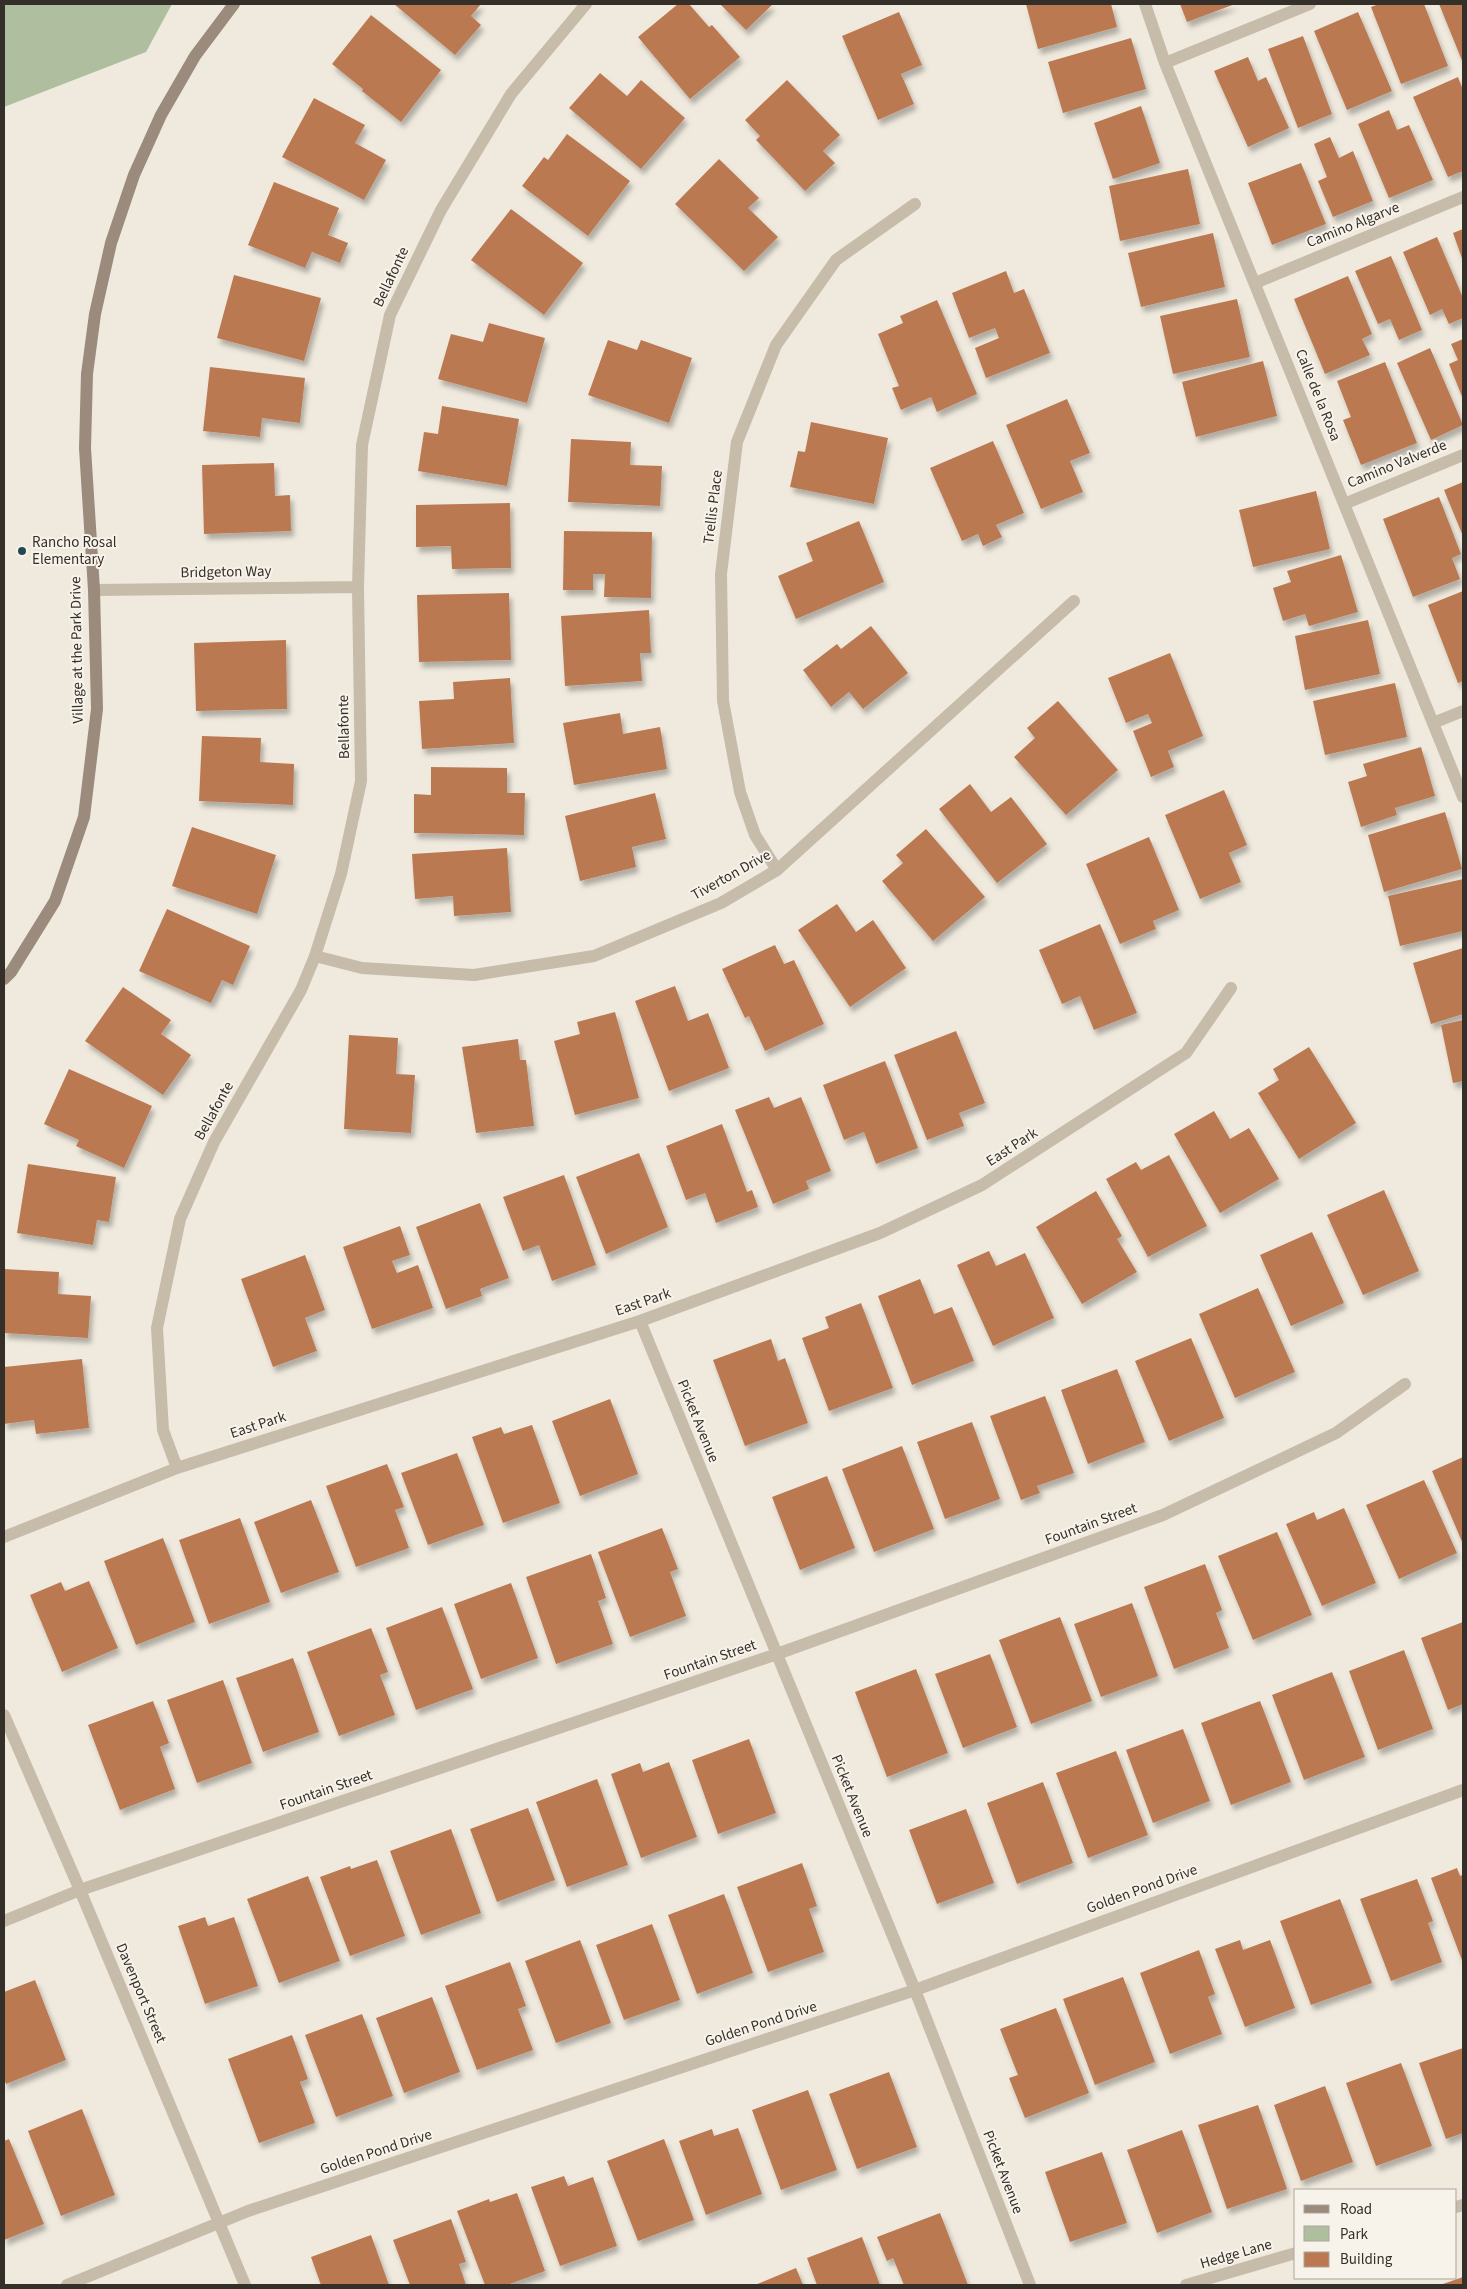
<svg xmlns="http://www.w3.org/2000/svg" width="1467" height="2289" font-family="'Source Sans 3',sans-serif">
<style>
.green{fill:#afbe9f}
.building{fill:#bb7951;filter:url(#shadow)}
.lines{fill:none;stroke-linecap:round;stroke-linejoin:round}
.street{stroke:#c7bbaa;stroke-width:12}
.secondary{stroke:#9b8b7c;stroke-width:12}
.poi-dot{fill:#224953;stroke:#f8f3ea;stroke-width:2}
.labels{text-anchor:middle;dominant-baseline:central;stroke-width:4;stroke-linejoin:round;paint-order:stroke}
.street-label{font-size:15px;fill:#352f29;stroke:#f8f3ea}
.poi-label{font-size:15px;fill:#352f29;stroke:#f8f3ea;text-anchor:start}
</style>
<defs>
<filter id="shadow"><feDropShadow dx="3" dy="5.5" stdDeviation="2.5" flood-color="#0004"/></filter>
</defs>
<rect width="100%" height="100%" fill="#f0eade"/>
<path class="green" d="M 4,4 L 172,4 L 146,52 L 4,107 Z"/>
<path class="building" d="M 394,4 L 481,4 L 471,16 L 481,25 L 455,55 Z
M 678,4 L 689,4 L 709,27 L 712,25 L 740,57 L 690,99 L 638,37 Z
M 720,4 L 773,4 L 746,30 Z
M 1026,4 L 1111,4 L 1117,27 L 1038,49 Z
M 1180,4 L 1235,4 L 1187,22 Z
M 1379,4 L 1424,4 L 1448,66 L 1401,84 L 1371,7 Z
M 1439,4 L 1463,4 L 1463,63 Z
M 899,12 L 922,65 L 901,74 L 914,104 L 878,120 L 842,36 Z
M 1358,12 L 1392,91 L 1347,110 L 1314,31 Z
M 371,15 L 441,70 L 401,122 L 362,91 L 363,89 L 332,64 Z
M 1303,36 L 1332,114 L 1298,128 L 1268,49 Z
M 1131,38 L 1146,89 L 1063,113 L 1048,62 Z
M 1248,57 L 1258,81 L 1266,77 L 1289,128 L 1248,147 L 1214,71 Z
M 600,73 L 627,96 L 641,80 L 685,118 L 641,169 L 569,108 Z
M 1458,77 L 1463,90 L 1463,171 L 1448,177 L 1413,97 Z
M 787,80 L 840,135 L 823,151 L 835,163 L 805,191 L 756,140 L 760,136 L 745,120 Z
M 314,98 L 365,125 L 355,143 L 386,160 L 364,200 L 282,157 Z
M 1141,106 L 1160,163 L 1113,179 L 1094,123 Z
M 1389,110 L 1397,130 L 1409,125 L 1433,180 L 1389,198 L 1358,124 Z
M 567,134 L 630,181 L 588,236 L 522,186 L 544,157 L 548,160 Z
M 1330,137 L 1339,158 L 1353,151 L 1373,201 L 1333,217 L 1318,181 L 1327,177 L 1314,144 Z
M 719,159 L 759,198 L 748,208 L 778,237 L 744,271 L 675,204 Z
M 1301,163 L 1326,224 L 1272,245 L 1248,183 Z
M 1188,169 L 1200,224 L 1120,241 L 1109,186 Z
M 274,182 L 339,208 L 328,235 L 348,243 L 340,263 L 312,252 L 305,268 L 248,245 Z
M 511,209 L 583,263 L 544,315 L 471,260 Z
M 1463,229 L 1463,261 L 1453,233 Z
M 1213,233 L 1225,287 L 1141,307 L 1128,253 Z
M 1437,237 L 1463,298 L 1463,318 L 1449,324 L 1442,309 L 1430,315 L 1403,252 Z
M 1391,256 L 1422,330 L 1399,340 L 1390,319 L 1378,324 L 1355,271 Z
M 1006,271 L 1014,293 L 1024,289 L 1050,353 L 986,378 L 975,348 L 999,338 L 995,328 L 969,338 L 952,293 Z
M 234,275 L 321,298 L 304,361 L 217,338 Z
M 1348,276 L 1372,334 L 1362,339 L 1370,355 L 1325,374 L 1294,299 Z
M 1237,299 L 1250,357 L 1173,374 L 1160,316 Z
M 937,300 L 977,394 L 937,412 L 931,397 L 901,410 L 892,388 L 899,386 L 878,334 L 903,323 L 900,316 Z
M 489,323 L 545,338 L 527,403 L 438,379 L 451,334 L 483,342 Z
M 1463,339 L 1463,399 L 1449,364 L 1458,360 L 1451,344 Z
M 608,340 L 637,350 L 641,340 L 692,358 L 669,423 L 588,395 Z
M 1430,348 L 1463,425 L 1431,440 L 1397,363 Z
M 1263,361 L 1277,416 L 1196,437 L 1182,382 Z
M 1385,362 L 1417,443 L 1361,465 L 1343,420 L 1351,417 L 1337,381 Z
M 210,367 L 305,378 L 300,423 L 262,418 L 260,437 L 203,431 Z
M 1067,399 L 1090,453 L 1070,461 L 1083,492 L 1041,509 L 1006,425 Z
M 442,406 L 519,419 L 507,486 L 418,471 L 424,432 L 438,434 Z
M 811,422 L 888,438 L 874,504 L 790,487 L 798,451 L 805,452 Z
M 571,439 L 631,442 L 630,465 L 662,466 L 660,506 L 568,502 Z
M 993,441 L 1024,513 L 996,525 L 1002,537 L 983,546 L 978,534 L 962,541 L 930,468 Z
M 274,463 L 275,496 L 290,495 L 291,531 L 204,534 L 202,465 Z
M 1463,482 L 1463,536 L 1444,490 Z
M 1316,491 L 1330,549 L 1253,567 L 1239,510 Z
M 1439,497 L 1461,554 L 1452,558 L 1460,579 L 1413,597 L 1383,519 Z
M 510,503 L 511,568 L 452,569 L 451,546 L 416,547 L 416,505 Z
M 859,521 L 884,582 L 796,619 L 778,576 L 813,561 L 806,543 Z
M 564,531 L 652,532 L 651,598 L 604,597 L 605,574 L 593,574 L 593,590 L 563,590 Z
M 1341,555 L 1358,612 L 1309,626 L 1305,614 L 1283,621 L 1273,588 L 1291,582 L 1287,571 Z
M 1463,591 L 1463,681 L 1458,683 L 1428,605 Z
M 509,593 L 511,660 L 419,662 L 417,595 Z
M 649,610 L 651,653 L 640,653 L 642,681 L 565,686 L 561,616 Z
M 1368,620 L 1380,674 L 1305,690 L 1295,636 Z
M 871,626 L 908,673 L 863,709 L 849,692 L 831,707 L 803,670 L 837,644 L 841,649 Z
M 286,640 L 287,709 L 196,711 L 194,643 Z
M 1170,653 L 1203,736 L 1168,751 L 1174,767 L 1151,777 L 1133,731 L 1152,723 L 1148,714 L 1126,723 L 1108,678 Z
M 510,678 L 514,743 L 422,749 L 419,701 L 454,699 L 453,682 Z
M 1395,683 L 1407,737 L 1325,755 L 1313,701 Z
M 1058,701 L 1118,770 L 1066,815 L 1014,757 L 1035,738 L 1027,728 Z
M 620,713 L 623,734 L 660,727 L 667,769 L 574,785 L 563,723 Z
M 202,736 L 261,738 L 260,762 L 294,764 L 293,805 L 199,801 Z
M 1421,747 L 1435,796 L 1395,808 L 1397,815 L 1361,827 L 1348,782 L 1367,776 L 1363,764 Z
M 431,767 L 507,768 L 507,793 L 525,793 L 524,835 L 414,833 L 414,794 L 431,795 Z
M 970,784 L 991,812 L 1011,797 L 1047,844 L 997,883 L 939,809 Z
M 1224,790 L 1247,845 L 1229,853 L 1241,882 L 1200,899 L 1165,815 Z
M 655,793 L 666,839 L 632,847 L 636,867 L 580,881 L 565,816 Z
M 1445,812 L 1462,869 L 1384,892 L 1368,835 Z
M 192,827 L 276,855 L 257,914 L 172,886 Z
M 926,829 L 985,897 L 933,941 L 882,881 L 903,863 L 896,855 Z
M 1149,837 L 1179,910 L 1153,921 L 1156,929 L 1120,944 L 1086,864 Z
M 507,848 L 511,912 L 454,916 L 453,896 L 415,899 L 412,854 Z
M 1463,879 L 1463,931 L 1400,946 L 1388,896 Z
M 837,904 L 856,932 L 873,920 L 906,968 L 850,1007 L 798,930 Z
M 167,909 L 250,946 L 233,985 L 222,980 L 211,1003 L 139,971 Z
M 1100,924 L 1137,1013 L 1094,1030 L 1080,996 L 1062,1004 L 1039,950 Z
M 775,945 L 784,964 L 794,960 L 824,1024 L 765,1051 L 749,1016 L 745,1018 L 722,969 Z
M 1463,948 L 1463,1014 L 1431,1024 L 1413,963 Z
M 675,986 L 688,1021 L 708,1013 L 729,1068 L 669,1091 L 635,1001 Z
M 123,987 L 171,1020 L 161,1034 L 191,1055 L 163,1095 L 85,1041 Z
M 615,1012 L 639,1098 L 575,1115 L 554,1041 L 580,1034 L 577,1022 Z
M 1463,1020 L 1463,1081 L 1453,1083 L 1441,1025 Z
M 956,1031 L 985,1103 L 959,1113 L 964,1126 L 927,1140 L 894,1055 Z
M 349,1035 L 398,1038 L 396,1074 L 415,1075 L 411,1133 L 344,1129 Z
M 518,1039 L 520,1060 L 526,1060 L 534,1126 L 476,1133 L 462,1047 Z
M 1309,1047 L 1356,1123 L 1299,1159 L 1258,1093 L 1279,1080 L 1273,1069 Z
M 885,1061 L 918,1148 L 876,1164 L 864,1132 L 844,1140 L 823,1085 Z
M 69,1069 L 152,1106 L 124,1168 L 76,1146 L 79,1140 L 44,1124 Z
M 769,1097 L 774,1108 L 801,1097 L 831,1171 L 806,1181 L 809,1189 L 773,1204 L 735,1110 Z
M 1214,1111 L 1230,1139 L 1249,1128 L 1279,1179 L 1220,1213 L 1174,1134 Z
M 722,1124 L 747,1192 L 752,1190 L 758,1207 L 716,1223 L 705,1193 L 686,1200 L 666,1146 Z
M 639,1153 L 668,1227 L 606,1254 L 576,1177 Z
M 1169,1155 L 1207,1226 L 1148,1257 L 1106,1179 L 1136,1162 L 1141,1170 Z
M 28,1164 L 116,1177 L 109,1222 L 97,1220 L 93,1245 L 17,1233 Z
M 564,1175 L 596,1265 L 552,1281 L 539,1245 L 523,1251 L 503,1197 Z
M 1384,1190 L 1419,1271 L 1363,1295 L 1327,1215 Z
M 1096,1191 L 1122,1236 L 1117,1239 L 1137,1272 L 1082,1304 L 1036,1227 Z
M 480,1203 L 509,1278 L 480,1289 L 482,1296 L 446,1309 L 416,1227 Z
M 400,1226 L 410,1255 L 392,1261 L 397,1273 L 418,1265 L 433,1308 L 372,1329 L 343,1247 Z
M 1312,1232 L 1344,1303 L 1291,1326 L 1260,1255 Z
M 989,1251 L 996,1266 L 1025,1253 L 1054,1318 L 993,1346 L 957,1265 Z
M 305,1255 L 325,1310 L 305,1318 L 317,1351 L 273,1367 L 241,1279 Z
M 4,1269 L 59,1272 L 58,1294 L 91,1296 L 88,1338 L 4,1333 Z
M 920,1279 L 934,1314 L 952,1307 L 974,1361 L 912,1385 L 878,1296 Z
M 1258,1288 L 1295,1372 L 1235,1398 L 1199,1314 Z
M 861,1303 L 893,1388 L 829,1411 L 802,1338 L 829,1328 L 825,1317 Z
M 1191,1338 L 1224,1418 L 1169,1441 L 1135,1361 Z
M 771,1339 L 778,1361 L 785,1358 L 808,1423 L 745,1446 L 713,1360 Z
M 82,1359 L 89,1428 L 36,1434 L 34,1420 L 4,1424 L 4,1367 Z
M 1117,1369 L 1145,1442 L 1088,1464 L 1061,1390 Z
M 1045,1396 L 1074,1473 L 1037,1486 L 1040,1493 L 1021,1500 L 990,1416 Z
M 610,1399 L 638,1474 L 580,1496 L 552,1421 Z
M 972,1422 L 1000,1499 L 945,1519 L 917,1442 Z
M 532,1425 L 560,1503 L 503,1523 L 472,1437 L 501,1427 L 504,1434 Z
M 902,1446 L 934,1529 L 874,1552 L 842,1469 Z
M 457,1453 L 484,1525 L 428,1545 L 401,1473 Z
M 1463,1457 L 1463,1544 L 1432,1471 Z
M 387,1464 L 404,1507 L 395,1510 L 409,1548 L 356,1567 L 326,1486 Z
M 827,1476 L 855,1548 L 800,1570 L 772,1497 Z
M 1424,1480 L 1457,1553 L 1399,1579 L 1366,1505 Z
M 311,1500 L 339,1572 L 281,1593 L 254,1522 Z
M 1344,1508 L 1376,1583 L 1322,1606 L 1286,1524 L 1314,1512 L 1317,1520 Z
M 240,1518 L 270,1602 L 209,1624 L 179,1540 Z
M 662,1528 L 678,1569 L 670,1572 L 686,1616 L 630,1637 L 598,1552 Z
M 1277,1532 L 1312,1615 L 1253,1640 L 1218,1556 Z
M 163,1538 L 195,1622 L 136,1645 L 104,1561 Z
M 591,1554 L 606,1598 L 598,1601 L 613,1644 L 556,1664 L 526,1577 Z
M 1205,1564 L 1222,1610 L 1216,1613 L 1229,1648 L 1174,1669 L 1144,1587 Z
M 89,1581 L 118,1648 L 62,1672 L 30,1595 L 61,1582 L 65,1591 Z
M 511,1583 L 538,1658 L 481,1679 L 454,1604 Z
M 1132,1603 L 1158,1676 L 1101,1697 L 1074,1624 Z
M 442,1607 L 473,1689 L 416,1710 L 386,1628 Z
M 1060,1617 L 1092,1701 L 1031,1724 L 999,1640 Z
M 1463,1622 L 1463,1704 L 1448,1710 L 1421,1638 Z
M 371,1628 L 388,1672 L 380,1675 L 395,1715 L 339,1736 L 307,1652 Z
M 1404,1650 L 1433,1729 L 1378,1750 L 1349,1671 Z
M 990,1654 L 1017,1727 L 963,1748 L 935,1674 Z
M 293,1658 L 319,1732 L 263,1752 L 236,1678 Z
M 916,1669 L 948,1753 L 887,1777 L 855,1692 Z
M 1332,1672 L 1365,1757 L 1304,1780 L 1272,1695 Z
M 223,1680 L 252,1763 L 197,1783 L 167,1700 Z
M 153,1701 L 169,1743 L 160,1747 L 175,1789 L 120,1810 L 88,1725 Z
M 1260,1701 L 1291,1782 L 1231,1805 L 1201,1723 Z
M 1183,1729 L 1210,1801 L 1153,1823 L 1126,1750 Z
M 749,1739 L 776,1813 L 718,1834 L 692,1760 Z
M 1116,1751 L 1148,1835 L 1088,1858 L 1056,1773 Z
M 669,1762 L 697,1837 L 641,1858 L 611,1774 L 640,1763 L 643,1772 Z
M 597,1779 L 628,1865 L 567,1887 L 536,1802 Z
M 1043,1782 L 1073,1863 L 1017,1884 L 987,1803 Z
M 528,1808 L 555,1880 L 497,1902 L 470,1829 Z
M 966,1809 L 994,1883 L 937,1904 L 909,1830 Z
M 451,1829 L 481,1913 L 421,1935 L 390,1851 Z
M 377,1860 L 405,1936 L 350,1956 L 320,1877 L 350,1866 L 351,1869 Z
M 802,1863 L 817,1906 L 809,1909 L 824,1952 L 768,1972 L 737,1887 Z
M 1457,1868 L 1460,1876 L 1463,1875 L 1463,1963 L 1431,1878 Z
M 308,1876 L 340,1961 L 279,1983 L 247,1899 Z
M 1417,1879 L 1433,1921 L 1428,1923 L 1442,1962 L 1391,1981 L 1360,1899 Z
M 724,1894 L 753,1973 L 697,1994 L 668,1915 Z
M 1340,1899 L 1372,1983 L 1311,2005 L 1280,1921 Z
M 205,1917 L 208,1926 L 234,1917 L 258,1986 L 205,2004 L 178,1926 Z
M 652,1924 L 680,2000 L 624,2020 L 596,1945 Z
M 580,1940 L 611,2023 L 556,2043 L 525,1961 Z
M 1240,1940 L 1243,1950 L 1270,1940 L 1295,2008 L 1245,2027 L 1215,1949 Z
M 1199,1950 L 1215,1994 L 1208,1997 L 1222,2034 L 1170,2054 L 1140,1973 Z
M 510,1962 L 526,2006 L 518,2009 L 533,2050 L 477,2070 L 445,1986 Z
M 1123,1977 L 1155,2062 L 1095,2085 L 1063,1999 Z
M 35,1980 L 66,2060 L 6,2084 L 4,2079 L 4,1992 Z
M 432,1997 L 460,2072 L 404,2093 L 376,2018 Z
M 1056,2008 L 1089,2093 L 1025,2118 L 1009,2078 L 1018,2075 L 1000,2029 Z
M 362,2014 L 393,2096 L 336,2117 L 305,2035 Z
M 292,2035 L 308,2079 L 300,2082 L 315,2123 L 259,2143 L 228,2059 Z
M 1463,2048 L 1463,2133 L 1446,2139 L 1419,2063 Z
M 1401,2063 L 1432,2146 L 1376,2166 L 1346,2083 Z
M 889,2072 L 917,2147 L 857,2169 L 829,2094 Z
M 1325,2086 L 1353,2162 L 1301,2181 L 1274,2105 Z
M 808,2090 L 837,2170 L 781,2190 L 752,2110 Z
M 1258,2105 L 1287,2189 L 1227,2209 L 1198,2125 Z
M 82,2109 L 115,2195 L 61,2216 L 28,2131 Z
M 738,2128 L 762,2194 L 706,2215 L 679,2141 L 712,2129 L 714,2136 Z
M 1182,2130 L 1212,2212 L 1157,2233 L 1127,2150 Z
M 9,2139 L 44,2224 L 4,2240 L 4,2141 Z
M 664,2139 L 694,2220 L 638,2241 L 607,2161 Z
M 1102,2152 L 1127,2223 L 1070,2242 L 1045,2172 Z
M 564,2176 L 568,2186 L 593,2177 L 617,2246 L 560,2266 L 531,2187 Z
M 517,2193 L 545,2271 L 507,2285 L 485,2285 L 457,2211 L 489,2199 L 490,2202 Z
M 940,2213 L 968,2285 L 904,2285 L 893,2258 L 887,2261 L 877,2237 Z
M 451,2219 L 466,2262 L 459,2264 L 466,2285 L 410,2285 L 393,2240 Z
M 371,2235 L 389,2285 L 321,2285 L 311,2257 Z
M 862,2237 L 880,2285 L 817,2285 L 807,2258 Z
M 796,2268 L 803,2285 L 755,2285 Z
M 1463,2277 L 1463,2285 L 1440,2285 Z"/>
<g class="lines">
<path class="street" d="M 1145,4 L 1165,63 L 1463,797
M 1165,63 L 1310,4
M 1255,283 L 1463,197
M 1344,504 L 1463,455
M 94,590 L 358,587
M 1433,723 L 1463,711
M 777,870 L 755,835 L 740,792 L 723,701 L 721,574 L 737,442 L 776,345 L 836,260 L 915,204
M 315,956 L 362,968 L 474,975 L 594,956 L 721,903 L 777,870 L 1074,601
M 640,1321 L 915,1990 L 1030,2285
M 177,1468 L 163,1430 L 157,1328 L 180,1219 L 214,1142 L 301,990 L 315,956 L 341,874 L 361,781 L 358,587 L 362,445 L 390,315 L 441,210 L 511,94 L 586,4
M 4,1537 L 177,1468 L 640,1321 L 880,1233 L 982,1185 L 1186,1053 L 1231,988
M 4,1715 L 80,1890 L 245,2285
M 4,1921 L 80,1890 L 777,1654 L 1163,1515 L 1336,1433 L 1405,1384
M 1456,2207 L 1463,2205
M 67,2285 L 248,2211 L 915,1990 L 1463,1790
M 1186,2285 L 1296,2253"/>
<path class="secondary" d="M 4,979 L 11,972 L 55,901 L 84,817 L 97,709 L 94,590 L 85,448 L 87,374 L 95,314 L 111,243 L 134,175 L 161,115 L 195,56 L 234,4"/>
</g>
<circle class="poi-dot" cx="22" cy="551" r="5"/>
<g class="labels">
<g class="street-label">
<text transform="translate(1353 225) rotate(-22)">Camino Algarve</text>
<text transform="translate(391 277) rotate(-65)">Bellafonte</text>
<text transform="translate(1318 395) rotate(68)">Calle de la Rosa</text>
<text transform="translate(1397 464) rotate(-22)">Camino Valverde</text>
<text transform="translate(713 507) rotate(-83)">Trellis Place</text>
<text transform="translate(226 572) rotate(-1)">Bridgeton Way</text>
<text transform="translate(77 650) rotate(-91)">Village at the Park Drive</text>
<text transform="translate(344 727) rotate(-91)">Bellafonte</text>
<text transform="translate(731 875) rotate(-29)">Tiverton Drive</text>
<text transform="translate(214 1111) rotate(-61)">Bellafonte</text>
<text transform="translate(1012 1147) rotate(-33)">East Park</text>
<text transform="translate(643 1302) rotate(-19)">East Park</text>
<text transform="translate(698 1421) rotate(68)">Picket Avenue</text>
<text transform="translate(258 1425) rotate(-18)">East Park</text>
<text transform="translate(1091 1524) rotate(-20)">Fountain Street</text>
<text transform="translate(710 1660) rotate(-19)">Fountain Street</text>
<text transform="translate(326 1790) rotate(-19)">Fountain Street</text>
<text transform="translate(852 1796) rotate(68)">Picket Avenue</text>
<text transform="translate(1142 1889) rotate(-20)">Golden Pond Drive</text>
<text transform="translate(141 1993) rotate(67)">Davenport Street</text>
<text transform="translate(761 2024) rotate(-18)">Golden Pond Drive</text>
<text transform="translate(376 2152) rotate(-18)">Golden Pond Drive</text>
<text transform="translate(1003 2172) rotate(69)">Picket Avenue</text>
<text transform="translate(1236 2254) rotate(-16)">Hedge Lane</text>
</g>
<g class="poi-label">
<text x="32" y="542">Rancho Rosal<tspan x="32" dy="17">Elementary</tspan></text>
</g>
</g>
<rect width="1467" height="2289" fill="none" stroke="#352f29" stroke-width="10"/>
<rect x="1294" y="2189" width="162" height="90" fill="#f8f3ea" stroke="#aaa59d"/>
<rect x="1304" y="2205" width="25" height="8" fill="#9b8b7c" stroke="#aaa59d"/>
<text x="1340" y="2214" font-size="15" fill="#352f29">Road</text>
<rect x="1304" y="2226" width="25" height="15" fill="#afbe9f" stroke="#aaa59d"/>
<text x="1340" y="2239" font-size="15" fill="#352f29">Park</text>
<rect x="1304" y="2252" width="25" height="15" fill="#bb7951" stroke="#aaa59d"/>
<text x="1340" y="2264" font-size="15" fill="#352f29">Building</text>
</svg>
